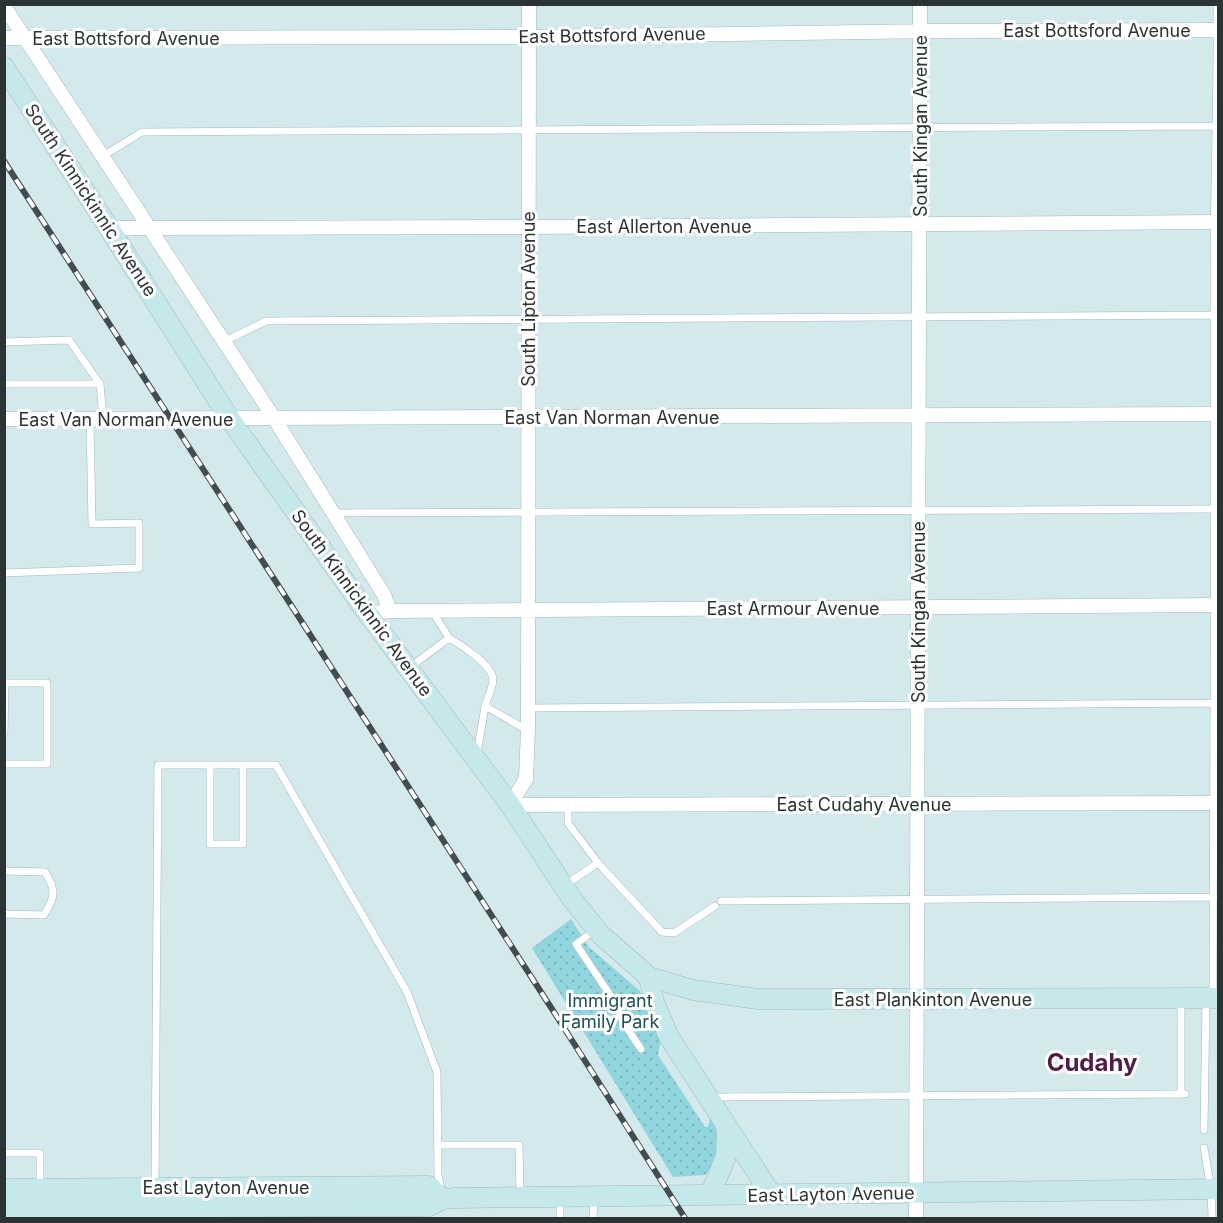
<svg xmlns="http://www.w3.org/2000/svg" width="1223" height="1223" font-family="Inter,sans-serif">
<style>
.park{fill:url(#park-dots)}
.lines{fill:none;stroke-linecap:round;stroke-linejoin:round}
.lane-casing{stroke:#a3b8bb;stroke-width:8}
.street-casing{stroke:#a3b8bb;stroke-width:15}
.secondary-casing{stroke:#a3b8bb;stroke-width:21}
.lane{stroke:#fff;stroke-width:7}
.street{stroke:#fff;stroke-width:14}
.secondary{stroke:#c5e8eb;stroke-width:20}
.rail-casing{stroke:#434d4f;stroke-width:6}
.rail{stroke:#fff;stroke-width:4;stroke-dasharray:11;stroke-linecap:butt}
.labels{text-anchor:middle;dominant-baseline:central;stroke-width:6;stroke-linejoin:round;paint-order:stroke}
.street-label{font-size:18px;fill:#2b3334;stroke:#fff}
.park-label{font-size:18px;fill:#1d5157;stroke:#fff}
.district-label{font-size:24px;font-weight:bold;fill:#511b48;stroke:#fff}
</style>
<defs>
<pattern id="park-dots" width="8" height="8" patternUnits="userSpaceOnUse" patternTransform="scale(1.5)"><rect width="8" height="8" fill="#91d6de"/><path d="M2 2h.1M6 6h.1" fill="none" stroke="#7db8bf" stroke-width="1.8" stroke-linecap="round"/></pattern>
</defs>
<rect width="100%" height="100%" fill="#d3e9ec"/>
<path class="park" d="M 571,919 L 589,947 L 640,991 L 650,1020 L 661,1038 L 658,1055 L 705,1127 L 708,1127 L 710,1118 C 722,1136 721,1159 705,1175 L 673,1177 L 532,948 Z"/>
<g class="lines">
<defs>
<path id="lane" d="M 103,156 L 142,132 L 1216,126
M 4,342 L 69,340 L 100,384
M 223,342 L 266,321 L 1214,315
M 4,384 L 100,384 L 103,419
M 333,513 C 626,513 920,510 1214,509
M 4,573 L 139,568 L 139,523 L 92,524 L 90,419
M 449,638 C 460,644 492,665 493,679 C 493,688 487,698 485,706
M 409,668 L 449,638 L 432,611
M 528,708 L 1214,703
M 4,732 L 5,683 L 47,683 L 47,764 L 4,764
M 477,754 L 485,706 L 527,730
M 210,765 L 210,844 L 243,844 L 243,765
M 568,805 L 568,823 L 598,863 L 662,932 L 674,933 L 715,906
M 4,871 L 45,872 C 56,890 56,896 44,915 L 4,914
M 565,885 L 598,863
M 721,901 L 1214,897
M 594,931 L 576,944 L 616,1004 L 623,1022 L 641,1049
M 1213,995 C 1215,754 1214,514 1214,273 C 1214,184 1218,94 1217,4
M 1179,1095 L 1181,1091 L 1181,1000
M 710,1097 L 1185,1094
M 1204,1130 L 1206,1000
M 437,1145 L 519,1145 L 520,1195
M 1204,1148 L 1211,1189 L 1212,1218
M 4,1153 L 40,1153 L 40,1187
M 155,1186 L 158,765 L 276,765 L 407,992 L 437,1072 L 438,1175 L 441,1191
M 560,1200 L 560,1218
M 593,1218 L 594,1198"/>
<path id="street" d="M 4,6 L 274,418 L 384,595 L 390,611
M 4,38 L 529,37 L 934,31 L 1218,30
M 109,228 L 529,227 L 1218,222
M 4,419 L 1218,414
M 368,614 L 390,611 L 1218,605
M 510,805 L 526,779 L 528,730 L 529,4
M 510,805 L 1218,803
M 916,1218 L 920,4"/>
<path id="secondary" d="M 4,67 L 109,228 L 229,418 L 368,614 L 510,805 L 572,899 L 601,935 L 649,977 L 693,990 L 758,999 L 1218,998
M 649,977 L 654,1002 L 669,1037 L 771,1194
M 4,1189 L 429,1186 L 443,1199
M 710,1195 L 726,1156 L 727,1127
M 4,1208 L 429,1206 L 443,1199 L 455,1198 L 1218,1189"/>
</defs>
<use href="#lane" class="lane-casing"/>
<use href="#street" class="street-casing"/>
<use href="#secondary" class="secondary-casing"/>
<use href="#lane" class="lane"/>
<use href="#street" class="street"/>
<use href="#secondary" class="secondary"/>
<defs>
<path id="rail" d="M 4,161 L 552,1009 L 685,1218"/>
</defs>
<use href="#rail" class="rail-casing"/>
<use href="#rail" class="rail"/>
</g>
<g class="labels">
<g class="street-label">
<text x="1097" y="30">East Bottsford Avenue</text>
<text transform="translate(612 35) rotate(-1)">East Bottsford Avenue</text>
<text x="126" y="38">East Bottsford Avenue</text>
<text transform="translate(920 126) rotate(-90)">South Kingan Avenue</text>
<text transform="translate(91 200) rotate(57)">South Kinnickinnic Avenue</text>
<text x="664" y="226">East Allerton Avenue</text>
<text transform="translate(528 299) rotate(-90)">South Lipton Avenue</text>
<text x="612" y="417">East Van Norman Avenue</text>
<text x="126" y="419">East Van Norman Avenue</text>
<text transform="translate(362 603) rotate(54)">South Kinnickinnic Avenue</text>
<text x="793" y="608">East Armour Avenue</text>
<text transform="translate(918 612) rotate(-90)">South Kingan Avenue</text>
<text x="864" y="804">East Cudahy Avenue</text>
<text x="933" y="999">East Plankinton Avenue</text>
<text x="226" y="1187">East Layton Avenue</text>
<text transform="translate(831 1194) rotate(-1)">East Layton Avenue</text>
</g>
<g class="park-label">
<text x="610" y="1000">Immigrant<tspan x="610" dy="21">Family Park</tspan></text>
</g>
<g class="district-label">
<text x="1092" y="1062">Cudahy</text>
</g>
</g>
<rect width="1223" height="1223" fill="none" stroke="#2b3334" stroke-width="12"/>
</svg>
